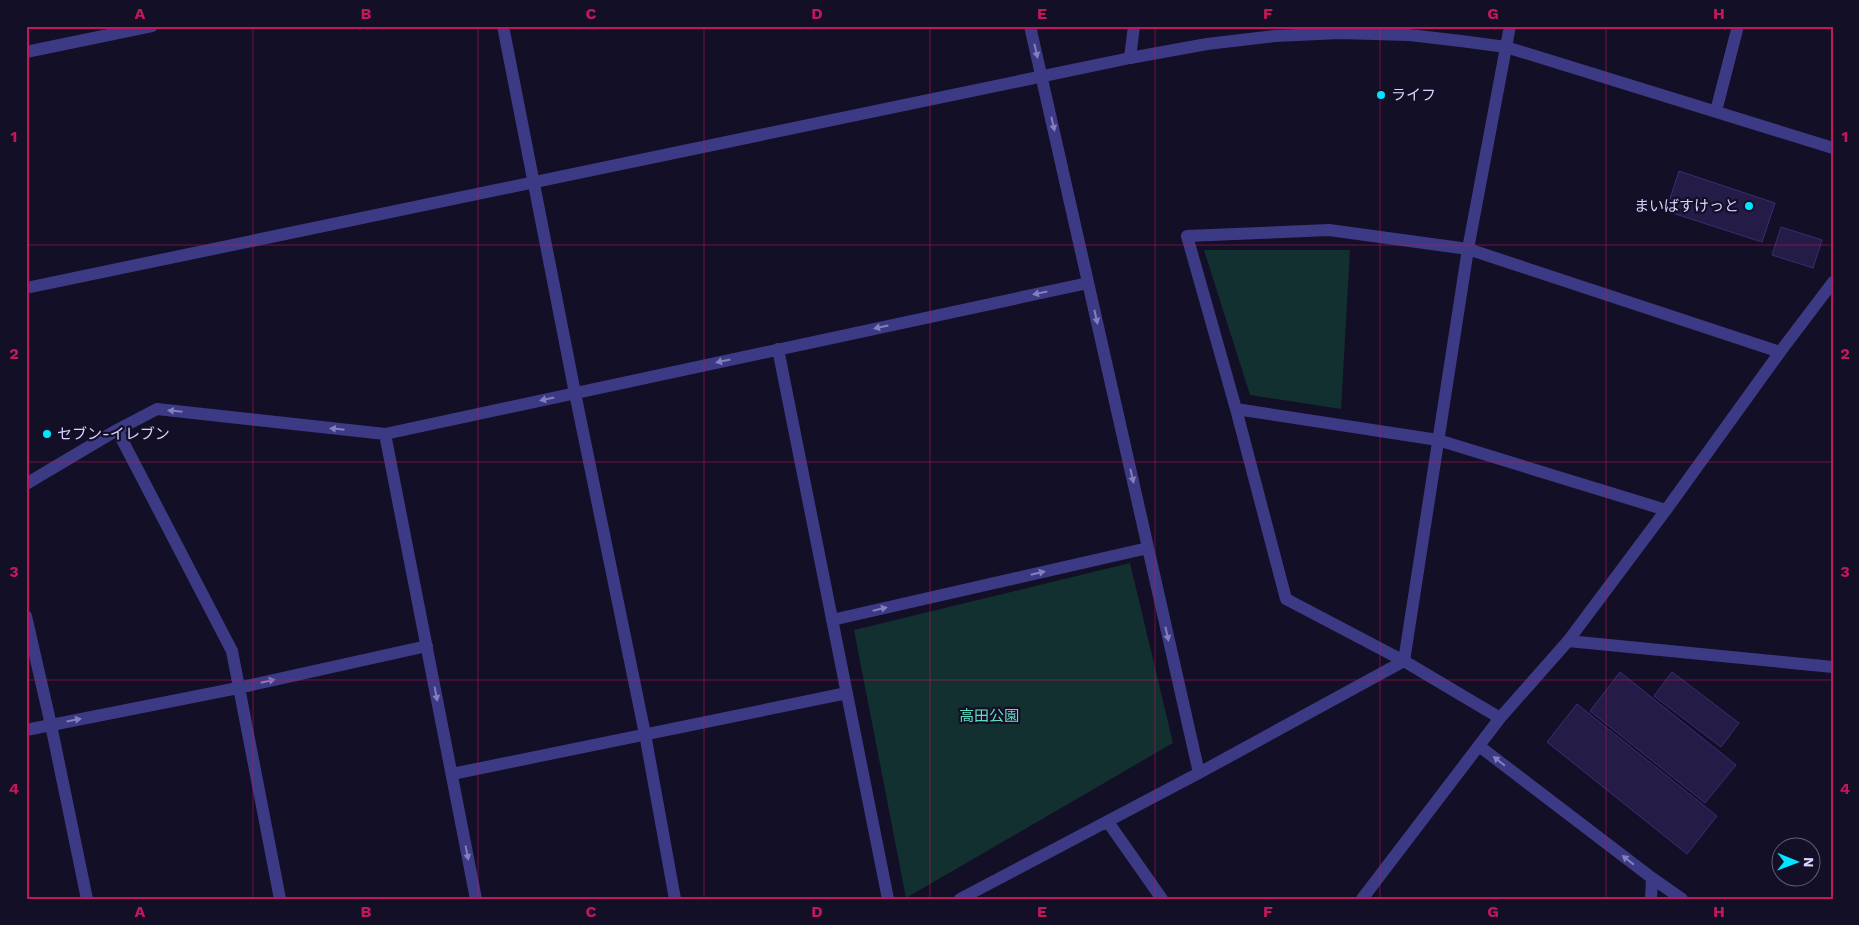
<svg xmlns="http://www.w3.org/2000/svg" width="1859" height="925" font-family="'Work Sans','Noto Sans JP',sans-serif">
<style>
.green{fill:#12302f}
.building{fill:#241b47;stroke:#3b2d73}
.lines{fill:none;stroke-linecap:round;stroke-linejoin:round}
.minor{stroke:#3d3a85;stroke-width:12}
.tertiary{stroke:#3d3a85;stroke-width:12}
.oneway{fill:#837fbc}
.grid{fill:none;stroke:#c2185b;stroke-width:1;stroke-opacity:0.55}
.poi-dot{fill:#00e5ff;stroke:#130f26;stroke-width:2}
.labels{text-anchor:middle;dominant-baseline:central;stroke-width:4.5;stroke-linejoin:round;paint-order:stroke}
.poi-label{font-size:15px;fill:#d9d4ff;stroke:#130f26;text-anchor:start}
.park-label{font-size:15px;fill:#5fe0c0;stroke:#130f26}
.neatline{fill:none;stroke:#c2185b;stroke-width:2}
.grid-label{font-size:16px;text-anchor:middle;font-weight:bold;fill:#c2185b}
</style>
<rect width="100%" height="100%" fill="#130f26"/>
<path class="green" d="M 1204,250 L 1350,250 L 1341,409 L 1250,395 Z
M 1130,563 L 1173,743 L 906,898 L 854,630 Z"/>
<path class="building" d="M 1679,171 L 1775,203 L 1762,242 L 1666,211 Z
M 1781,227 L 1822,240 L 1813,268 L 1772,255 Z
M 1620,672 L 1736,765 L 1705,803 L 1590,711 Z
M 1672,672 L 1739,723 L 1721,747 L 1654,696 Z
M 1577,704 L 1717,816 L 1687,854 L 1547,742 Z"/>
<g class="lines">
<path class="minor" d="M 1030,26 L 1199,773
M 26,52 L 152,26
M 1130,58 L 1134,26
M 1716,111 L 1738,26
M 778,349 L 888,899
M 1236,409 L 1438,440 L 1666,510
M 117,430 L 232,651 L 280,899
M 385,434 L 476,899
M 26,484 L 117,430 L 157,409 L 385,434 L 1088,283
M 26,616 L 51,725 L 87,899
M 832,620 L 1148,548
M 1568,641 L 1833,667
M 1404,661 L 1468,249 L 1780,352
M 1500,718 L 1404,661 L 1286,599 L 1236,409 L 1187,236 L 1329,230 L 1468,249 L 1510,26
M 26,730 L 238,688 L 427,646
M 1479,746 L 1652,878 L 1682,899
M 452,774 L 847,693
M 1108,822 L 1162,899
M 960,899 L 1199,773 L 1404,661
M 1651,899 L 1652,878"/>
<path class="tertiary" d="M 503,26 L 575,393 L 645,734 L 675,899
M 26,288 L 1130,58 L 1207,44 L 1275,36 L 1340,33 L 1409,35 L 1461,41 L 1506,47 L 1833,148
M 1362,899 L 1500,718 L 1568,641 L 1666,510 L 1780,352 L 1833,282"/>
</g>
<defs><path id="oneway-solid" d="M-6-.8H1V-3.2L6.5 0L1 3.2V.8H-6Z" transform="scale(1.25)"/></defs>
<g class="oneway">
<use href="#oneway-solid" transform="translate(1036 51) rotate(77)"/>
<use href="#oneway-solid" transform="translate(1053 124) rotate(77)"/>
<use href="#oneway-solid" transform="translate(1040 293) rotate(168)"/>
<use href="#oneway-solid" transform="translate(1096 317) rotate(77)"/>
<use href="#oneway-solid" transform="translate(881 327) rotate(168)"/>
<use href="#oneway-solid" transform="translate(723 361) rotate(168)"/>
<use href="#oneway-solid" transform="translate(547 399) rotate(168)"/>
<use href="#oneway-solid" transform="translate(175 411) rotate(-174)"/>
<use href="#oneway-solid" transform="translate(337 429) rotate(-174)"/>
<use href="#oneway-solid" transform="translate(1132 476) rotate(77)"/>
<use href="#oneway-solid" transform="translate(1038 573) rotate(-13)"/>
<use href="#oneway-solid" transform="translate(880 609) rotate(-13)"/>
<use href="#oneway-solid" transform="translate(1167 634) rotate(77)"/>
<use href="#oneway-solid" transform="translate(268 681) rotate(-13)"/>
<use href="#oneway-solid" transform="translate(436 694) rotate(79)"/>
<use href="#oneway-solid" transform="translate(74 720) rotate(-11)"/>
<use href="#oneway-solid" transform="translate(1499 761) rotate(-142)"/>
<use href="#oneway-solid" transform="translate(467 853) rotate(79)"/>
<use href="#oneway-solid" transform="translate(1628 860) rotate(-142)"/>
</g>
<path class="grid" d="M 253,26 L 253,899M 478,26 L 478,899M 704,26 L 704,899M 930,26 L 930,899M 1155,26 L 1155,899M 1380,26 L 1380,899M 1606,26 L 1606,899M 26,245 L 1833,245M 26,462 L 1833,462M 26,680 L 1833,680"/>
<g class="poi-dot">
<circle cx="1381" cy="95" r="5"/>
<circle cx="1749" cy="206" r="5"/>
<circle cx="47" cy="434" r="5"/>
</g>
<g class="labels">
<g class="poi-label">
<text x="1391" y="95">ライフ</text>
<text x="1739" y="206" text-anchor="end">まいばすけっと</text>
<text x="57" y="434">セブン-イレブン</text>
</g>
<g class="park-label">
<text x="989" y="716">高田公園</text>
</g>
</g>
<rect width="1859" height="925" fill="none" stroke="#130f26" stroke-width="55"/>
<g transform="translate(1796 862) rotate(91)"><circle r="24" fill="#130f26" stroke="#625e7d"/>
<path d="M0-4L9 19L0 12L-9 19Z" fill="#00e5ff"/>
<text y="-8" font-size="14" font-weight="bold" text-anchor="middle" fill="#d9d4ff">N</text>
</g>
<rect x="28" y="28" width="1804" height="870" class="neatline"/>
<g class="grid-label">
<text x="140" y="19">A</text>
<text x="366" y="19">B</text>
<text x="591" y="19">C</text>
<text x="817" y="19">D</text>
<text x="1042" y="19">E</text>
<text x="1268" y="19">F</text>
<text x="1493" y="19">G</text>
<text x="1719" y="19">H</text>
<text x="14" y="142">1</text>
<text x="1845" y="142">1</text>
<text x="14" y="359">2</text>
<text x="1845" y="359">2</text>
<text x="14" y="577">3</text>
<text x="1845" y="577">3</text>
<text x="14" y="794">4</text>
<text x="1845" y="794">4</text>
<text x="140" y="917">A</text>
<text x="366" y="917">B</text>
<text x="591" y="917">C</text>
<text x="817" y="917">D</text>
<text x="1042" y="917">E</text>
<text x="1268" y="917">F</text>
<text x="1493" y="917">G</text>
<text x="1719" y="917">H</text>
</g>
</svg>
